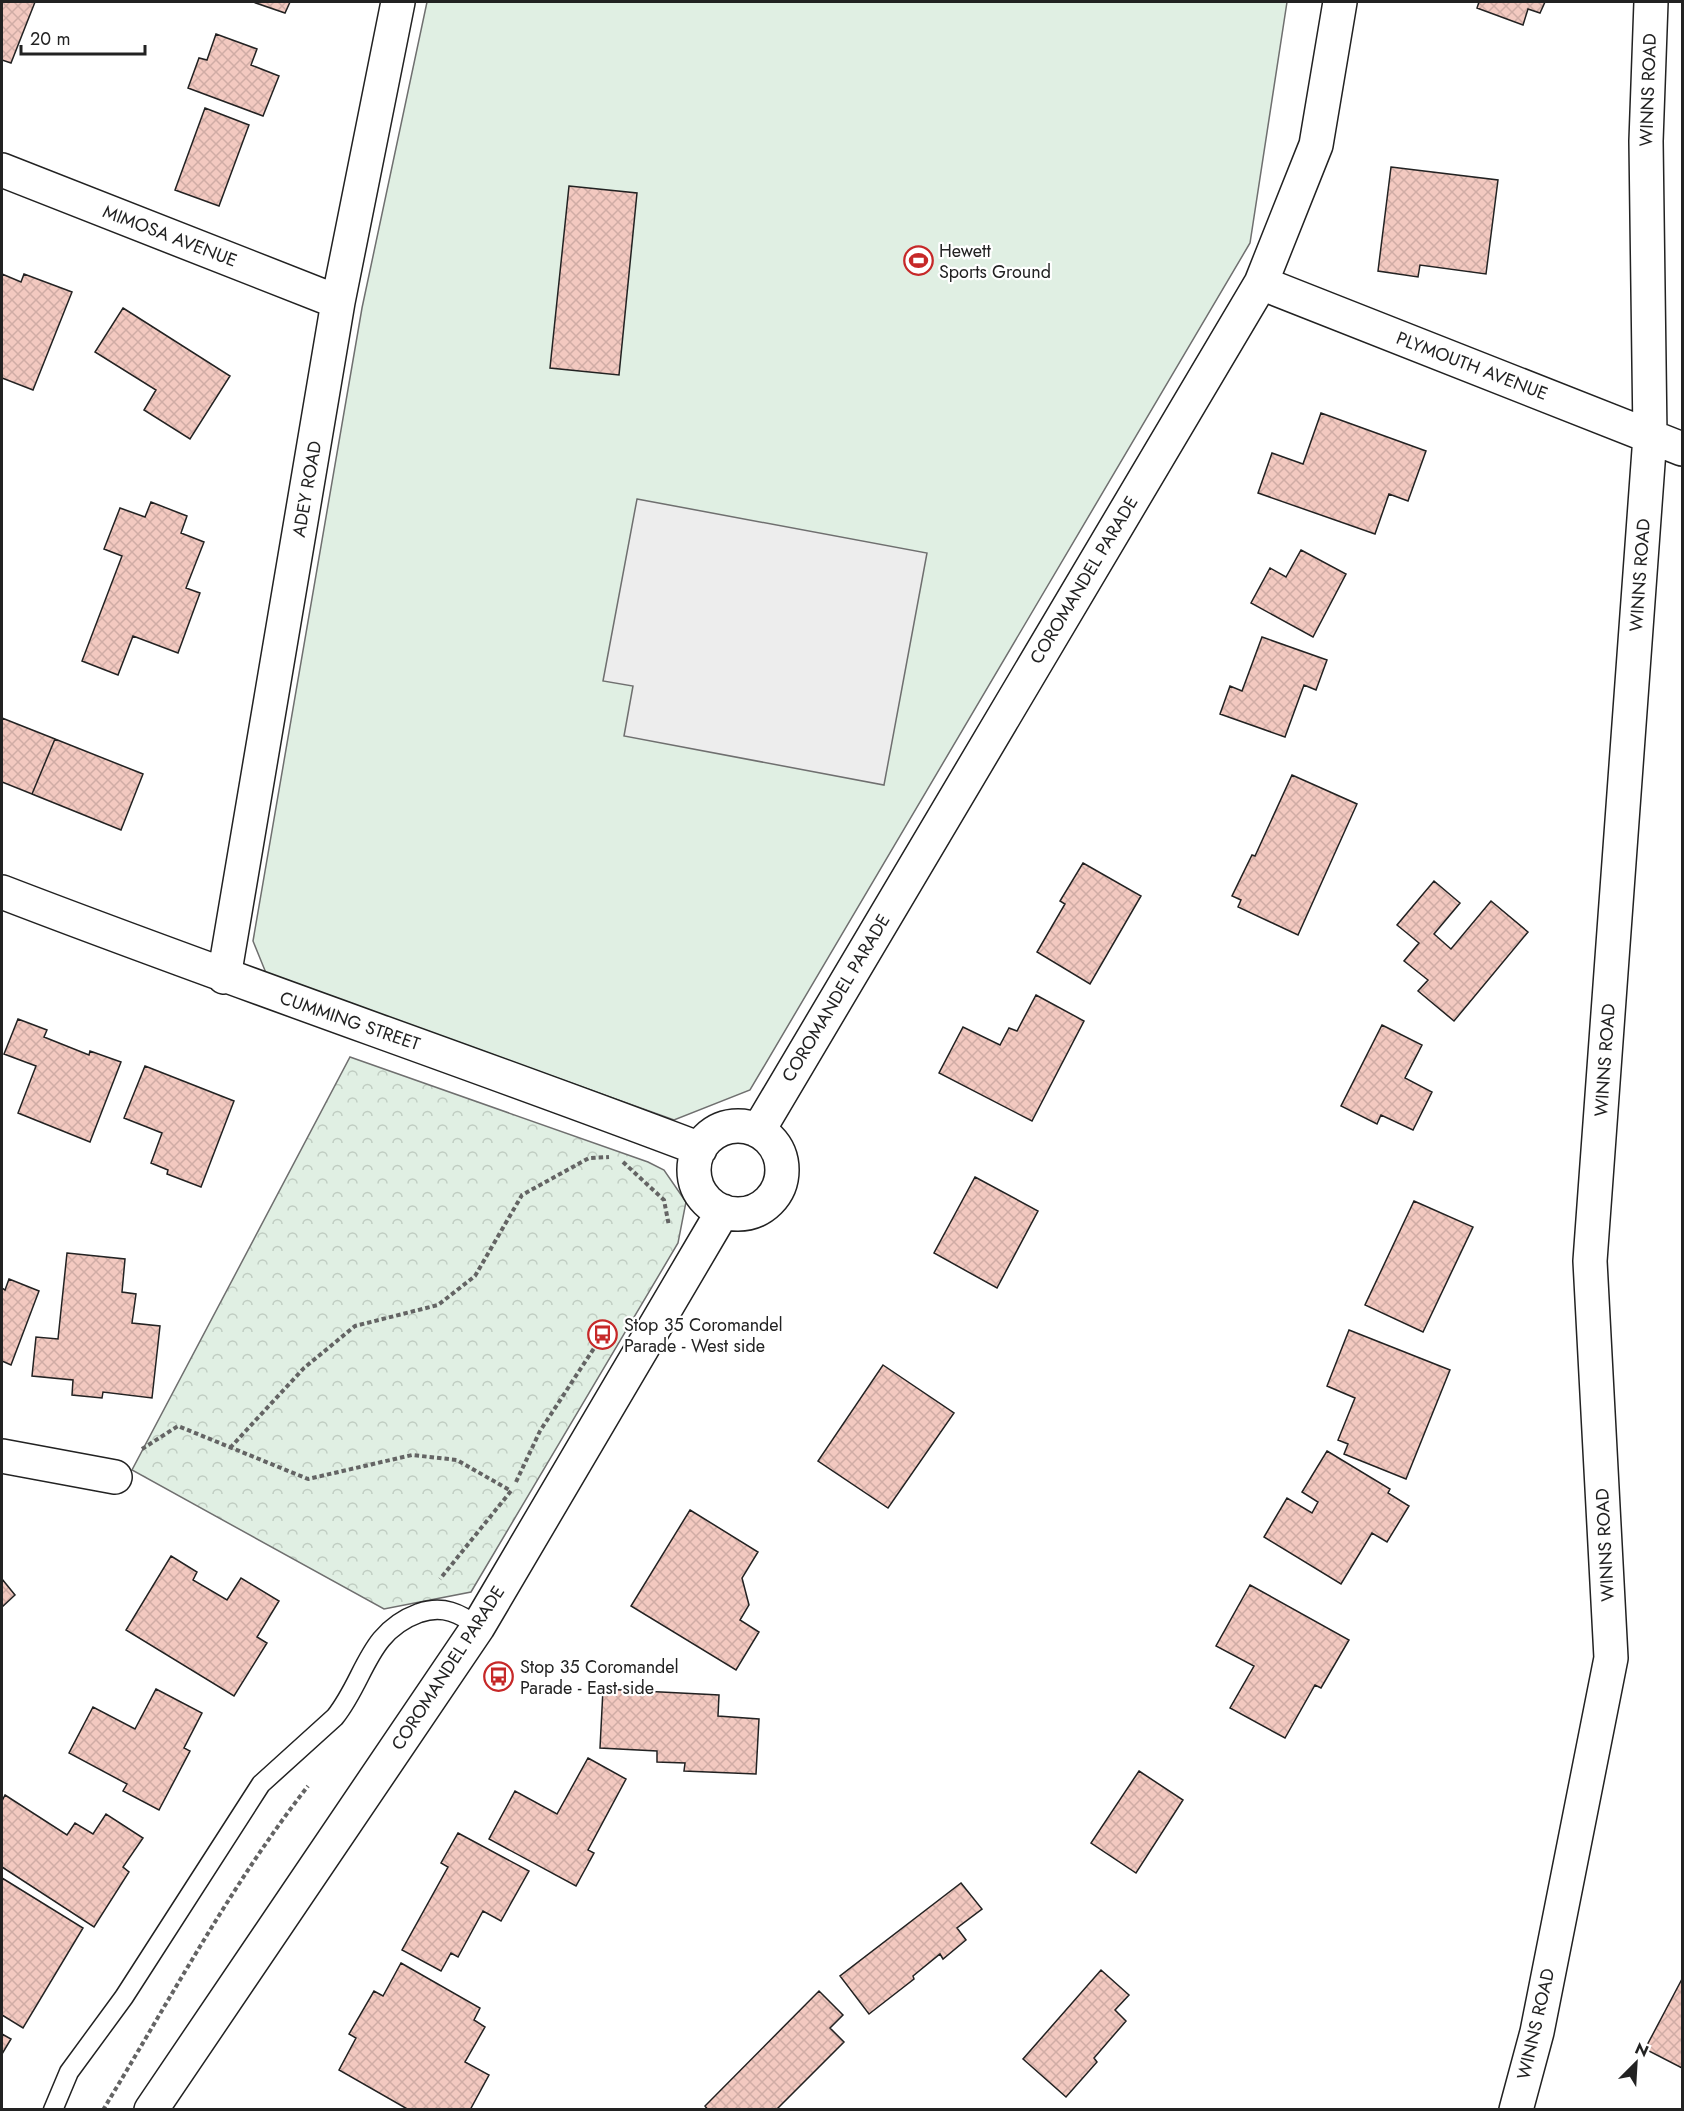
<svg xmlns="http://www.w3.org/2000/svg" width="1684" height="2111" font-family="Jost,sans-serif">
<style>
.green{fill:#e0efe3;stroke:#6f6f6f;stroke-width:1.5}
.park{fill:url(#park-crowns);stroke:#6f6f6f;stroke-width:1.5}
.parking{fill:#ededed;stroke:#6f6f6f;stroke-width:1.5}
.building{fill:url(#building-cross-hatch);stroke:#222;stroke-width:1.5}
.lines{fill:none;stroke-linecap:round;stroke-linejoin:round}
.lane-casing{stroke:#222;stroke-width:21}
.street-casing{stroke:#222;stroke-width:36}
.path{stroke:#646464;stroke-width:4;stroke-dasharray:4.5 3;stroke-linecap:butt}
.lane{stroke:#fff;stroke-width:18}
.street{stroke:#fff;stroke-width:33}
.labels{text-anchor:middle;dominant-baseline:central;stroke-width:4.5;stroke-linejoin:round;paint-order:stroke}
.street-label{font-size:18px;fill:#222;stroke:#fff}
.poi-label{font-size:18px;fill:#222;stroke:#fff;text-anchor:start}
</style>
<defs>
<pattern id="park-crowns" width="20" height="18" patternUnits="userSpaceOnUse" patternTransform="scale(1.5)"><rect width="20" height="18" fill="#e0efe3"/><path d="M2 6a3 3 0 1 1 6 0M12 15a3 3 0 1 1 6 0" fill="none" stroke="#c0cdc2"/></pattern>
<pattern id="building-cross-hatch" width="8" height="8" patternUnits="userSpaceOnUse" patternTransform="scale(1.5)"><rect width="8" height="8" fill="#f3c9c0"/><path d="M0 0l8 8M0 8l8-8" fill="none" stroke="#d0aca5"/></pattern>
</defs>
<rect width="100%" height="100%" fill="#fff"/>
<path class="green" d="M 427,2 L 1287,2 L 1250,243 L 750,1090 L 674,1120 L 266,973 L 253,941 L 362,308 Z"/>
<path class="park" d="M 350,1057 L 648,1162 L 664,1170 L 686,1202 L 678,1243 L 471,1592 L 384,1609 L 132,1470 Z"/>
<path class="parking" d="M 637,499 L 927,553 L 884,785 L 624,736 L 633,686 L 603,681 Z"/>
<path class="building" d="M 2,2 L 35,2 L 11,63 L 2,60 Z
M 253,2 L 290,2 L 285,13 Z
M 1479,2 L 1545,2 L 1540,13 L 1528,9 L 1523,25 L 1477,8 Z
M 216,34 L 257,49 L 251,65 L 279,76 L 263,116 L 188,88 L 199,58 L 207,60 Z
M 205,108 L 249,125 L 219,206 L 175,190 Z
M 1391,167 L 1498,180 L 1486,274 L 1420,265 L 1418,277 L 1378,271 Z
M 569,186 L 637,193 L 619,375 L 550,368 Z
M 2,274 L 21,282 L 24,274 L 72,292 L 33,390 L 2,378 Z
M 123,308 L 230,376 L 190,439 L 144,410 L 156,390 L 95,352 Z
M 1321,413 L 1426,451 L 1408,501 L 1389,494 L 1375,534 L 1258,493 L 1272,453 L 1303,464 Z
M 151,502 L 187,516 L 181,533 L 204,542 L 186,588 L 200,593 L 178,653 L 133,636 L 118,675 L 82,661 L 122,556 L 104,549 L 120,508 L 145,517 Z
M 1301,550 L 1346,574 L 1313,637 L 1251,603 L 1270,568 L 1286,577 Z
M 1262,637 L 1327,660 L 1316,690 L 1304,685 L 1285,737 L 1220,714 L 1230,686 L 1242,691 Z
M 2,718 L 55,739 L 32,794 L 2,782 Z
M 55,739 L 143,774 L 121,830 L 32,794 Z
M 1292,775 L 1357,804 L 1298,935 L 1238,907 L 1241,900 L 1232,896 L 1252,855 L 1255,856 Z
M 1083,863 L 1141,896 L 1090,984 L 1037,952 L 1065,904 L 1060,901 Z
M 1434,881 L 1460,903 L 1434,934 L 1451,949 L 1491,901 L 1528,932 L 1454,1021 L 1418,991 L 1428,980 L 1404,961 L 1419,943 L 1397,925 Z
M 1036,995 L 1084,1021 L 1032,1121 L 939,1073 L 963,1027 L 1000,1045 L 1009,1028 L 1017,1031 Z
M 18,1019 L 47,1030 L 44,1037 L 89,1055 L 90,1051 L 121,1062 L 90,1142 L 18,1113 L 36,1066 L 4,1054 Z
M 1382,1025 L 1422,1045 L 1405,1078 L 1432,1092 L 1413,1130 L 1381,1115 L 1377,1124 L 1341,1106 Z
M 145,1066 L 234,1101 L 201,1187 L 167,1174 L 168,1170 L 151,1163 L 162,1133 L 124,1118 Z
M 975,1177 L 1038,1211 L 997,1288 L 934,1253 Z
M 1414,1201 L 1473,1227 L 1423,1332 L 1365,1305 Z
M 67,1253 L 125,1259 L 122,1292 L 136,1294 L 132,1323 L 160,1326 L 152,1398 L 103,1392 L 102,1398 L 72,1395 L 73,1380 L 32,1376 L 36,1337 L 58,1339 Z
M 9,1279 L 39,1291 L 11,1365 L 2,1361 L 2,1288 L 5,1290 Z
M 1349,1330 L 1450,1370 L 1406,1479 L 1344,1454 L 1348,1444 L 1338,1440 L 1355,1398 L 1327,1386 Z
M 883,1365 L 954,1413 L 888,1508 L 818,1461 Z
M 1327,1451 L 1390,1489 L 1388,1493 L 1409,1506 L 1387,1542 L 1372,1533 L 1341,1584 L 1264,1537 L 1287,1498 L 1312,1513 L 1318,1502 L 1302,1492 Z
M 690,1510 L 758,1552 L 742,1578 L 749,1605 L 740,1620 L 759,1632 L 736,1670 L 631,1606 Z
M 171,1556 L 197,1572 L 193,1580 L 227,1600 L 241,1578 L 279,1601 L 257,1637 L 267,1643 L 234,1696 L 126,1630 Z
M 2,1579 L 15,1595 L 2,1607 Z
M 1250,1585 L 1349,1640 L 1321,1688 L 1315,1685 L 1285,1738 L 1230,1708 L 1254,1666 L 1216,1646 Z
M 156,1689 L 202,1713 L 184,1748 L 190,1751 L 159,1810 L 123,1791 L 127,1784 L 69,1753 L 93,1707 L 135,1729 Z
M 603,1689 L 719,1695 L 718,1716 L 759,1719 L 756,1774 L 684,1771 L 685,1763 L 657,1762 L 657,1751 L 600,1748 Z
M 588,1758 L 626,1779 L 588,1850 L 594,1853 L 576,1886 L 489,1839 L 515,1791 L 557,1814 Z
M 1139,1771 L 1183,1800 L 1136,1873 L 1091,1843 Z
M 5,1795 L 67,1835 L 75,1823 L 93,1834 L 106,1814 L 143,1838 L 123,1867 L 129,1872 L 94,1927 L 2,1867 L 2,1801 Z
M 458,1833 L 529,1871 L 501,1921 L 483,1911 L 458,1957 L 451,1953 L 441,1971 L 402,1950 L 448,1867 L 441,1863 Z
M 2,1878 L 83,1928 L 23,2028 L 2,2015 Z
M 961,1883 L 982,1909 L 957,1928 L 966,1940 L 943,1959 L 940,1954 L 913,1976 L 914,1979 L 869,2014 L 840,1976 Z
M 401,1963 L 480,2008 L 474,2020 L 485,2027 L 465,2062 L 489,2075 L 470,2110 L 409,2110 L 339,2070 L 356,2038 L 349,2034 L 374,1991 L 383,1996 Z
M 1101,1970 L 1129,1995 L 1115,2010 L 1126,2021 L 1094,2058 L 1097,2062 L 1066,2097 L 1023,2059 Z
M 1682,1979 L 1682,2068 L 1645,2049 Z
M 819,1991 L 843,2015 L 830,2028 L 844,2042 L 778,2108 L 780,2110 L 708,2110 L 705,2106 Z
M 2,2034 L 11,2039 L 2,2054 Z"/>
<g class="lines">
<defs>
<path id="lane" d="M 53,2110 L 69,2072 L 124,1997 L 261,1784 L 335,1717 C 366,1678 367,1632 419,1613 C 443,1605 460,1613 478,1627"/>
<path id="street" d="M 2,170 L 338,302
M 1261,283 L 1682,449
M 2,892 C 233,981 468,1061 700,1149
M 224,977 L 338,302 L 398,2
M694 1170a44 44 0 1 1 88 0a44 44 0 1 1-88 0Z
M 758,1131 L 1261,283 L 1316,145 L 1340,2
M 2,1456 L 115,1477
M 151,2110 L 478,1627 L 723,1211
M 1516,2110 L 1537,2032 L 1611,1658 L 1590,1261 L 1650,436 L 1646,141 L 1651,2"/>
</defs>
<use href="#lane" class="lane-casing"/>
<use href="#street" class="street-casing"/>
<path class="path" d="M 623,1162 L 664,1200 L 669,1226
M 230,1448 L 304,1368 L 355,1326 L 438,1305 L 475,1276 L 522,1195 L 589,1158 L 609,1157
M 142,1449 L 178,1426 L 308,1479 L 412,1455 L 457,1460 L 511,1491 L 440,1579
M 516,1482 L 540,1431 L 600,1339
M 103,2110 C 168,2003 232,1883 308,1786"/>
<use href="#lane" class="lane"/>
<use href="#street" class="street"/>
</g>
<defs>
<symbol id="stadium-ring" viewBox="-11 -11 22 22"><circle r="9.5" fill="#fff" stroke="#c62828" stroke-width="1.5"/><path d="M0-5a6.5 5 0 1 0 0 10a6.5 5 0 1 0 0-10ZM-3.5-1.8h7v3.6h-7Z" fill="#c62828"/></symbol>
<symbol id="bus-ring" viewBox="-11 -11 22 22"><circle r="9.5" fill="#fff" stroke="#c62828" stroke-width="1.5"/><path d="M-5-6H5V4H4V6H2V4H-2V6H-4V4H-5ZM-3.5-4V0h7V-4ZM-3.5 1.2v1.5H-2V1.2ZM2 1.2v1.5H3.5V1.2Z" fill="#c62828"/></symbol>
</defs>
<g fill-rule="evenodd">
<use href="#stadium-ring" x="902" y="244" width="33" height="33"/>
<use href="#bus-ring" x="586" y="1318" width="33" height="33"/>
<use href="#bus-ring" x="482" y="1660" width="33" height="33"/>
</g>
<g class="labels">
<g class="street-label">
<text transform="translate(1648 90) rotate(-88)">WINNS ROAD</text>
<text transform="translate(170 236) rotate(21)">MIMOSA AVENUE</text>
<text transform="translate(1472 366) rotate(21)">PLYMOUTH AVENUE</text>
<text transform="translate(307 489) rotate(-80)">ADEY ROAD</text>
<text transform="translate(1640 575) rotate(-86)">WINNS ROAD</text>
<text transform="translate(1084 580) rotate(-59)">COROMANDEL PARADE</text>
<text transform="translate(836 998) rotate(-59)">COROMANDEL PARADE</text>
<text transform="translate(350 1021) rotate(19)">CUMMING STREET</text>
<text transform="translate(1605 1060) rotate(-86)">WINNS ROAD</text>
<text transform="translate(1605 1545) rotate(-93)">WINNS ROAD</text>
<text transform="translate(448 1668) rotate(-57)">COROMANDEL PARADE</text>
<text transform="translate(1536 2024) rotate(-77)">WINNS ROAD</text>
</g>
<g class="poi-label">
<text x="939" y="251">Hewett<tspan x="939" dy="21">Sports Ground</tspan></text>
<text x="624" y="1325">Stop 35 Coromandel<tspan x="624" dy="21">Parade - West side</tspan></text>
<text x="520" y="1667">Stop 35 Coromandel<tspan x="520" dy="21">Parade - East side</tspan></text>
</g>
</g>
<rect width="1684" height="2111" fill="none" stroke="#222222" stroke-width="6"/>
<g transform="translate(1636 2063) rotate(24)" stroke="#ffffff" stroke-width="4.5" paint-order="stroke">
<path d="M0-4.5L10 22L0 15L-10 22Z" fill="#222222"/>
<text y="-9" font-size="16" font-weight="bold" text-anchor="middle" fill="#222222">N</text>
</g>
<path d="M21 45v9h124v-9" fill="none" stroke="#222222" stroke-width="3"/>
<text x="30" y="45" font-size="18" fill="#222222" stroke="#ffffff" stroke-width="4.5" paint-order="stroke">20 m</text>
</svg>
